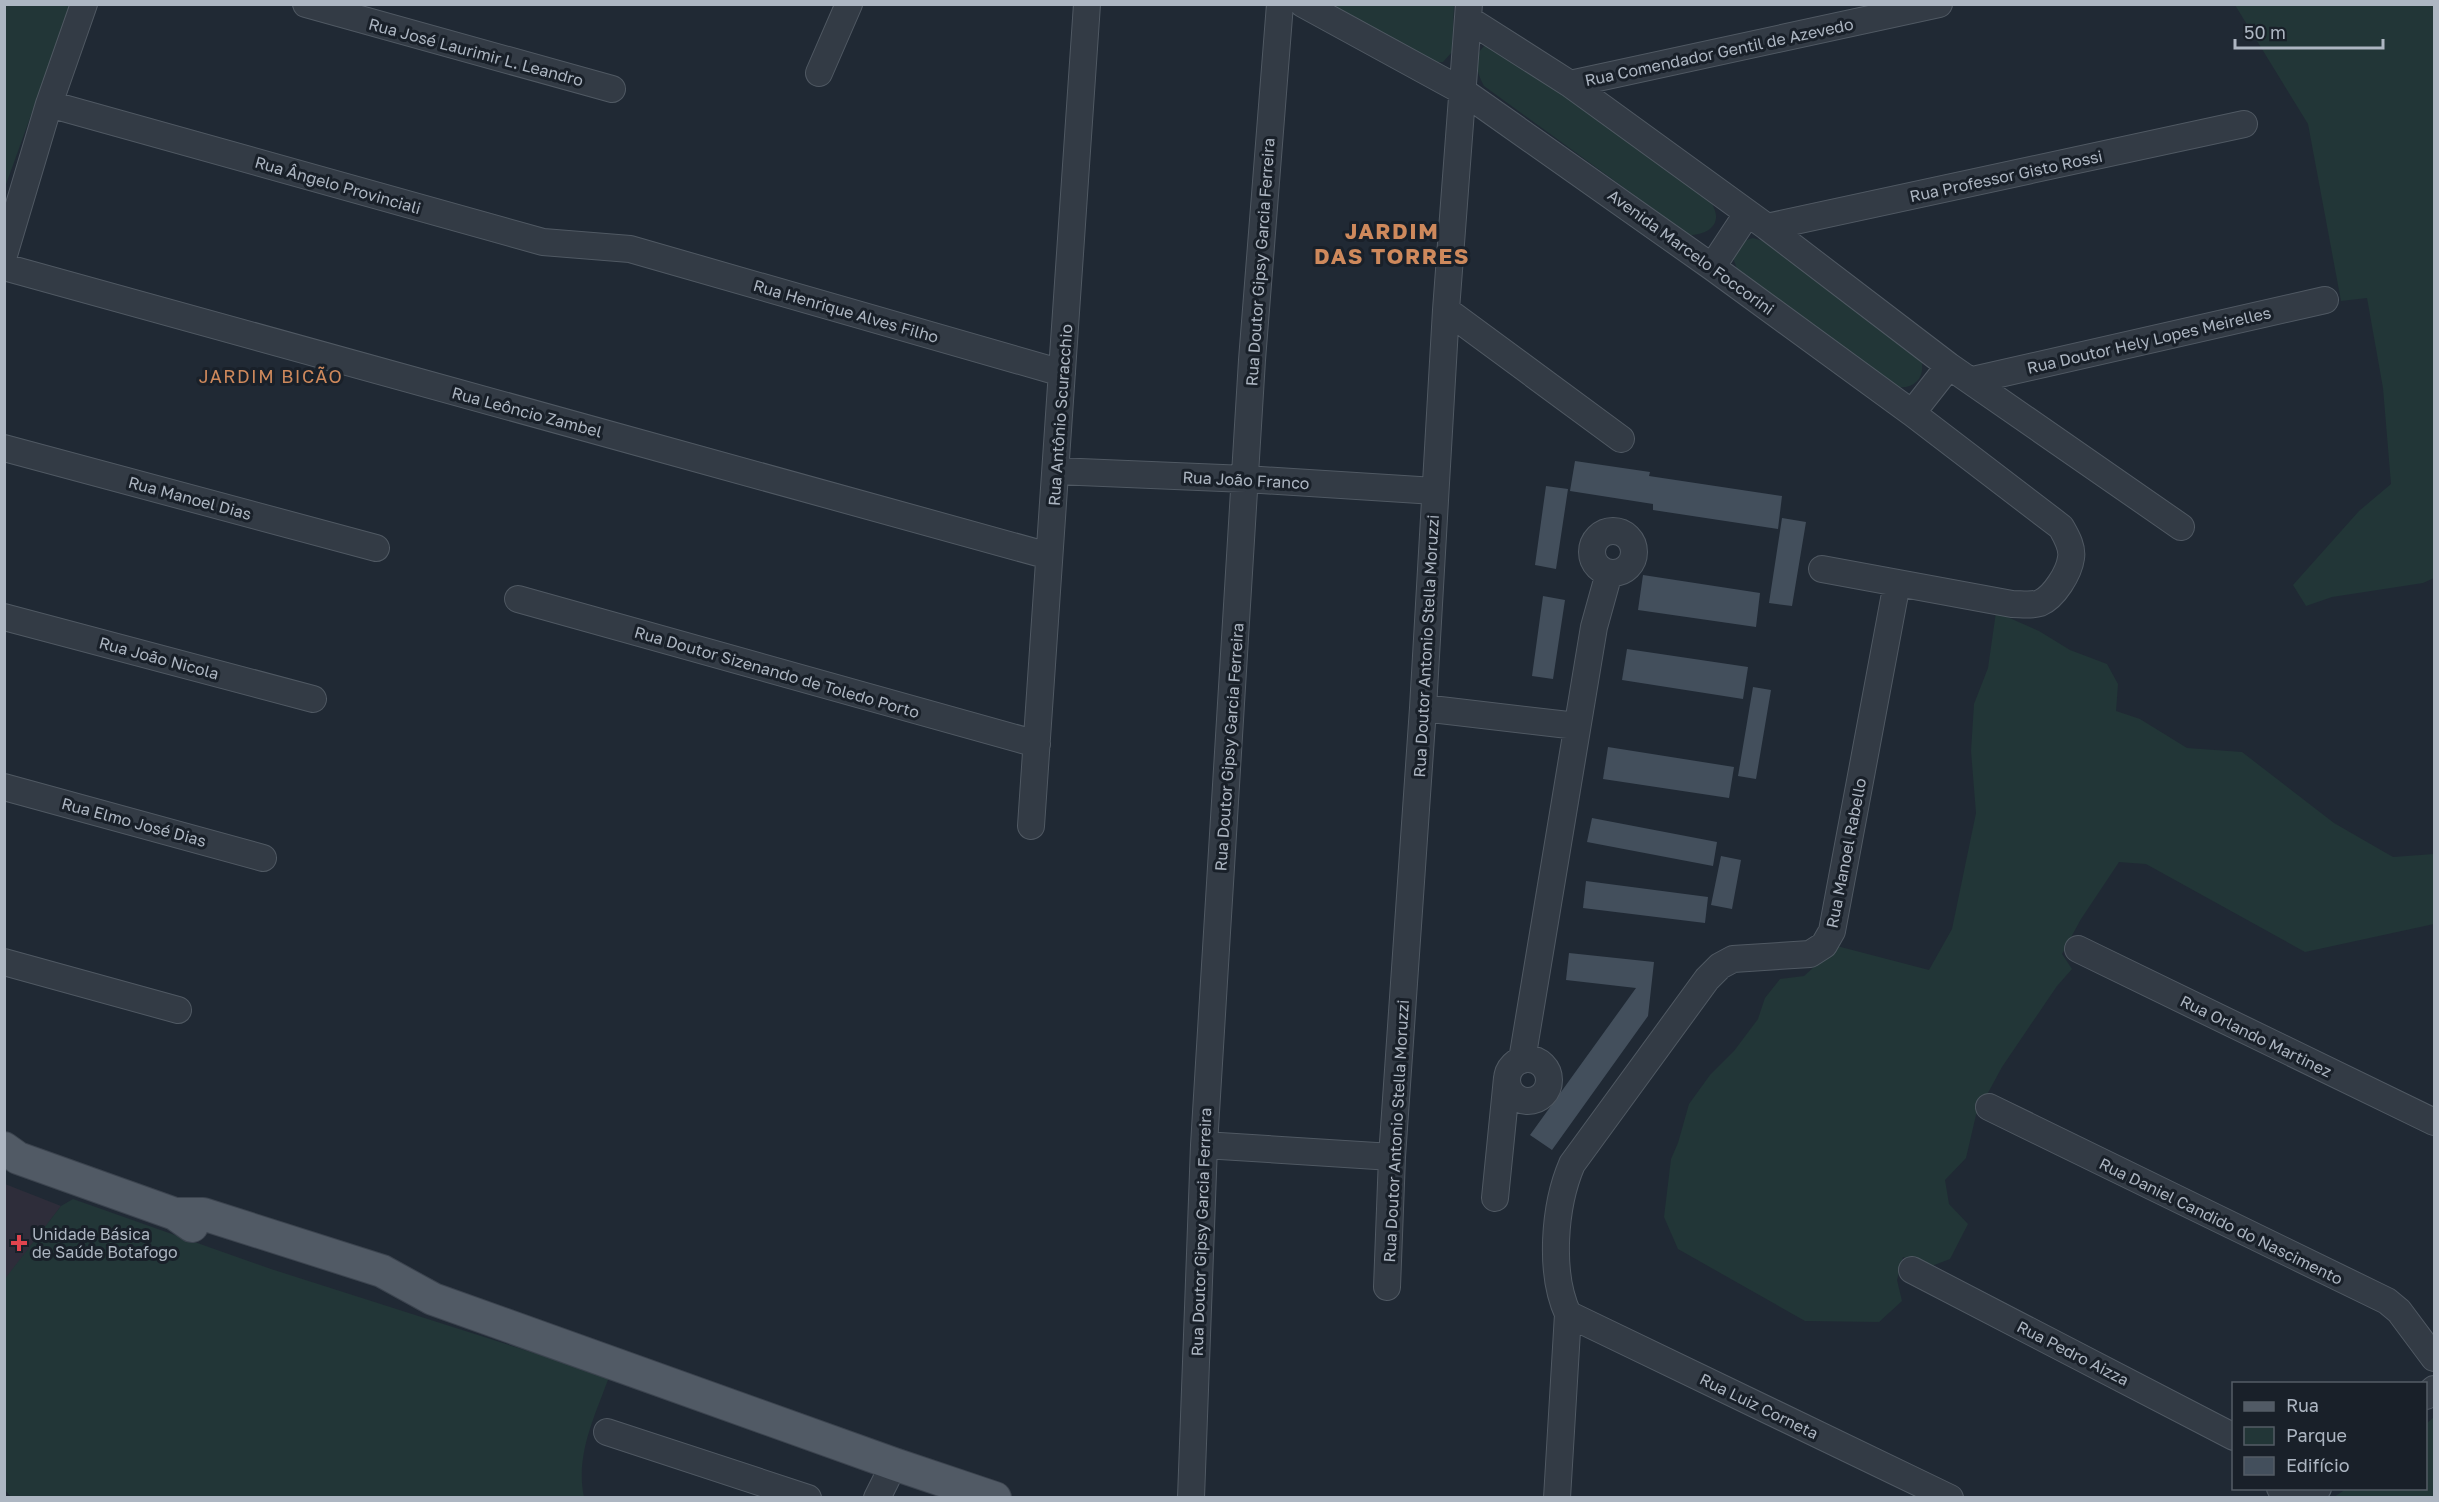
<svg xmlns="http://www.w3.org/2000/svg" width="2439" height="1502" font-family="'Golos Text',sans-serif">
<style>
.medical{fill:#2e2d3a}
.green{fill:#223637}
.building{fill:#434f5c}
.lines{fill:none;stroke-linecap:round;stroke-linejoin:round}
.minor-casing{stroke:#505963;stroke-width:28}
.major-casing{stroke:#3c444f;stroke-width:34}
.minor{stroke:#333b45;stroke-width:26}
.major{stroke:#515a65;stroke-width:32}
.health-dot{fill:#e0444e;stroke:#192029;stroke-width:2}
.labels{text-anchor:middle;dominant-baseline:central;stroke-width:6;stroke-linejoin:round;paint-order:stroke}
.street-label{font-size:16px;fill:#adb6c2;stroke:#192029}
.poi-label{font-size:16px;fill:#adb6c2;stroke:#192029;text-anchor:start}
.neighbourhood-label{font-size:18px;letter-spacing:1.5px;fill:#ce895c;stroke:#192029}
.district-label{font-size:22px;font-weight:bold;letter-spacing:1.5px;fill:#ce895c;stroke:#192029}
</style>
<rect width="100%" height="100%" fill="#202934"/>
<path class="medical" d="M 5,1184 L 61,1206 L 5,1280 Z"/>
<path class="green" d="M 5,5 L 71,5 L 5,187 Z
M 1334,5 L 1454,5 L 1452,52 L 1443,62 L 1430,62 Z
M 2235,5 L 2434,5 L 2434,578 L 2423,583 L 2332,597 L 2306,606 L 2293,585 L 2359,511 L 2391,484 L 2383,388 L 2367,298 L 2341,301 L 2308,124 Z
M 1486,45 L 1497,46 L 1710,201 C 1725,222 1710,235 1689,235 L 1484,86 C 1477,73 1471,55 1486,45 Z
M 1753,238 L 1763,241 L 1920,356 C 1927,374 1917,389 1898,387 L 1739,274 L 1733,258 L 1743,241 Z
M 1996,612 L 2039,631 L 2070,650 L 2107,664 L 2118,684 L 2116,711 L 2140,719 L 2187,748 L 2242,752 L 2334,823 L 2393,857 L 2434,854 L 2434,924 L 2305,952 L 2146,864 L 2119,862 L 2081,919 L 2062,954 L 2072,969 L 2057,986 L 2002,1067 L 1976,1115 L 1966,1158 L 1945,1180 L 1949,1204 L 1968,1224 L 1950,1259 L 1929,1267 L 1903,1257 L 1897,1280 L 1902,1301 L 1879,1322 L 1805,1321 L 1678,1249 L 1664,1217 L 1671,1159 L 1678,1143 L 1689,1104 L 1710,1075 L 1734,1051 L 1758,1019 L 1765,998 L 1780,979 L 1804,976 L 1837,946 L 1929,970 L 1952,929 L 1976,813 L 1971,751 L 1974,704 L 1988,668 Z
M 73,1199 L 271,1269 L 609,1377 C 595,1416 575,1455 584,1497 L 11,1497 L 4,1489 L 4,1280 L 61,1206 Z
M 2434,1417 L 2434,1497 L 2334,1497 L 2346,1489 L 2426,1488 L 2426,1424 Z"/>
<path class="building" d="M 1575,461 L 1650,472 L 1649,476 L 1782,496 L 1778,529 L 1653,510 L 1653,504 L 1570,491 Z
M 1546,486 L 1568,489 L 1556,569 L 1535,565 Z
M 1782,518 L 1806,522 L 1792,606 L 1769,603 Z
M 1643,575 L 1760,593 L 1756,627 L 1638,610 Z
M 1543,596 L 1565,600 L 1553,679 L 1532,676 Z
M 1627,649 L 1748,667 L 1743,699 L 1622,680 Z
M 1753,687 L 1771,690 L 1756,779 L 1738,776 Z
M 1608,747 L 1734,767 L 1729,798 L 1603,779 Z
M 1592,818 L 1717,842 L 1713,866 L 1587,842 Z
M 1721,856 L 1741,860 L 1732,909 L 1711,905 Z
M 1586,881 L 1708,897 L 1705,923 L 1583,908 Z
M 1569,953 L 1654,962 L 1648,1016 L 1552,1150 L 1530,1135 L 1636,988 L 1566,980 Z"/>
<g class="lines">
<defs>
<path id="minor" d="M 306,4 L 612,89
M 1303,4 L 1464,92 L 1712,267 L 1912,413 L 2061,527 C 2066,536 2073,547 2071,558 C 2069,573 2054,597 2040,603 C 2031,606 2021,604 2012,604 L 1822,569
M 1468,19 L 1570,84 L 1767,227 L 1949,366 L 2181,527
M 819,73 L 849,4
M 1570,84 L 1939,4
M 49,104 L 543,242 L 630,249 L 1062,373
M 1767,227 L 2244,124
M 4,255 L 49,104 L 84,4
M 4,267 L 1049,556
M 1712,267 L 1747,214
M 1446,310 L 1621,439
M 1973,380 L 2325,300
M 1912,413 L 1949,366
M 4,448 L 376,548
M 1056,471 L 1246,479 L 1435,491
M1592 552a21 21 0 1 1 42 0a21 21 0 1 1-42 0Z
M 518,599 L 1037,744
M 4,617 L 313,699
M 1423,708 L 1577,726
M 4,787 L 263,858
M 1031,826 L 1087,4
M 2078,949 L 2434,1122
M 4,962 L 178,1010
M1507 1080a21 21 0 1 1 42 0a21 21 0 1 1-42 0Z
M 1522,1060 L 1594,627 L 1609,573
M 1989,1107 L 2387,1301 L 2399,1311 L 2434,1358
M 1204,1145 L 1392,1157
M 1495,1198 L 1507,1078
M 1912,1270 L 2234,1437
M 1387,1287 L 1392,1157 L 1423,708 L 1446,310 L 1469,4
M 1568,1314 L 1950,1498
M 2426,1396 L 2434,1389
M 607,1432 L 808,1498
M 2280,1488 L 2286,1498
M 877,1498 L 894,1464
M 1191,1498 L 1204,1145 L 1252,360 L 1280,4
M 1557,1498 L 1568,1314 C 1549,1273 1554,1206 1572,1164 L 1707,979 L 1720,966 L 1733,959 L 1810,954 L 1824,945 L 1832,931 L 1897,583
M 2307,1498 L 2318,1488"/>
<path id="major" d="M 4,1148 L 18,1158 L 175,1214 L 192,1226
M 175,1214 L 203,1214 L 382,1271 L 433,1299 L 894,1464 L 995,1498"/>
</defs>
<use href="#minor" class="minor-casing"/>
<use href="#major" class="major-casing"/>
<use href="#minor" class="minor"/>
<use href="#major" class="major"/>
</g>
<path class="health-dot" d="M16 1234h6v6h6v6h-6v6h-6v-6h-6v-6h6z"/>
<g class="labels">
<g class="street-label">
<text transform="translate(476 52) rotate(15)">Rua José Laurimir L. Leandro</text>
<text transform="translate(1719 52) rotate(-12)">Rua Comendador Gentil de Azevedo</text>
<text transform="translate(2006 176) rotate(-12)">Rua Professor Gisto Rossi</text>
<text transform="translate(338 185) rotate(16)">Rua Ângelo Provinciali</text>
<text transform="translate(1691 252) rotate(36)">Avenida Marcelo Foccorini</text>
<text transform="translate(1260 262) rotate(-86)">Rua Doutor Gipsy Garcia Ferreira</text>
<text transform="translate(846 311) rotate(16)">Rua Henrique Alves Filho</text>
<text transform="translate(2149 340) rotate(-13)">Rua Doutor Hely Lopes Meirelles</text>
<text transform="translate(527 412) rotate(15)">Rua Leôncio Zambel</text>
<text transform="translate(1060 415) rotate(-86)">Rua Antônio Scuracchio</text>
<text transform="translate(1246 480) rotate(3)">Rua João Franco</text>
<text transform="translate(190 498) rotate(15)">Rua Manoel Dias</text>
<text transform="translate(1426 646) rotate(-87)">Rua Doutor Antonio Stella Moruzzi</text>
<text transform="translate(159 658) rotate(15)">Rua João Nicola</text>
<text transform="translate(777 672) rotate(16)">Rua Doutor Sizenando de Toledo Porto</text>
<text transform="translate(1229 747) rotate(-86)">Rua Doutor Gipsy Garcia Ferreira</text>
<text transform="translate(134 822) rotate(15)">Rua Elmo José Dias</text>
<text transform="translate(1846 853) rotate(-79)">Rua Manoel Rabello</text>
<text transform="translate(2256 1036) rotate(26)">Rua Orlando Martinez</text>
<text transform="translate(1396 1131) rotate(-87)">Rua Doutor Antonio Stella Moruzzi</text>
<text transform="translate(2221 1221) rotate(26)">Rua Daniel Candido do Nascimento</text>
<text transform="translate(1201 1232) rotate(-88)">Rua Doutor Gipsy Garcia Ferreira</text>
<text transform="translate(2073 1353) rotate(27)">Rua Pedro Aizza</text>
<text transform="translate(1759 1406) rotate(26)">Rua Luiz Corneta</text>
</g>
<g class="poi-label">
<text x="32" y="1234">Unidade Básica<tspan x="32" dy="18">de Saúde Botafogo</tspan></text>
</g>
<g class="neighbourhood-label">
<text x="271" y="376">JARDIM BICÃO</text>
</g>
<g class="district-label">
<text x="1392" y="230">JARDIM<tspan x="1392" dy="25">DAS TORRES</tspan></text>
</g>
</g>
<rect width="2439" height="1502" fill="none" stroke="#adb6c2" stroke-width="12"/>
<rect x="2232" y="1382" width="195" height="108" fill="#192029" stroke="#545c66" stroke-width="1.5"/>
<rect x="2244" y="1402" width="30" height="9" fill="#515a65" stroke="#545c66" stroke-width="1.5"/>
<text x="2286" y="1412" font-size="18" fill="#adb6c2">Rua</text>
<rect x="2244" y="1427" width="30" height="18" fill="#223637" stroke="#545c66" stroke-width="1.5"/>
<text x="2286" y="1442" font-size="18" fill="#adb6c2">Parque</text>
<rect x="2244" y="1457" width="30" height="18" fill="#434f5c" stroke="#545c66" stroke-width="1.5"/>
<text x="2286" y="1472" font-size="18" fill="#adb6c2">Edifício</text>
<path d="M2235 39v9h148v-9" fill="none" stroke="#adb6c2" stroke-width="3"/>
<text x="2244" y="39" font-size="18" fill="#adb6c2" stroke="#192029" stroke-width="4.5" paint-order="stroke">50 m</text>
</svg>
